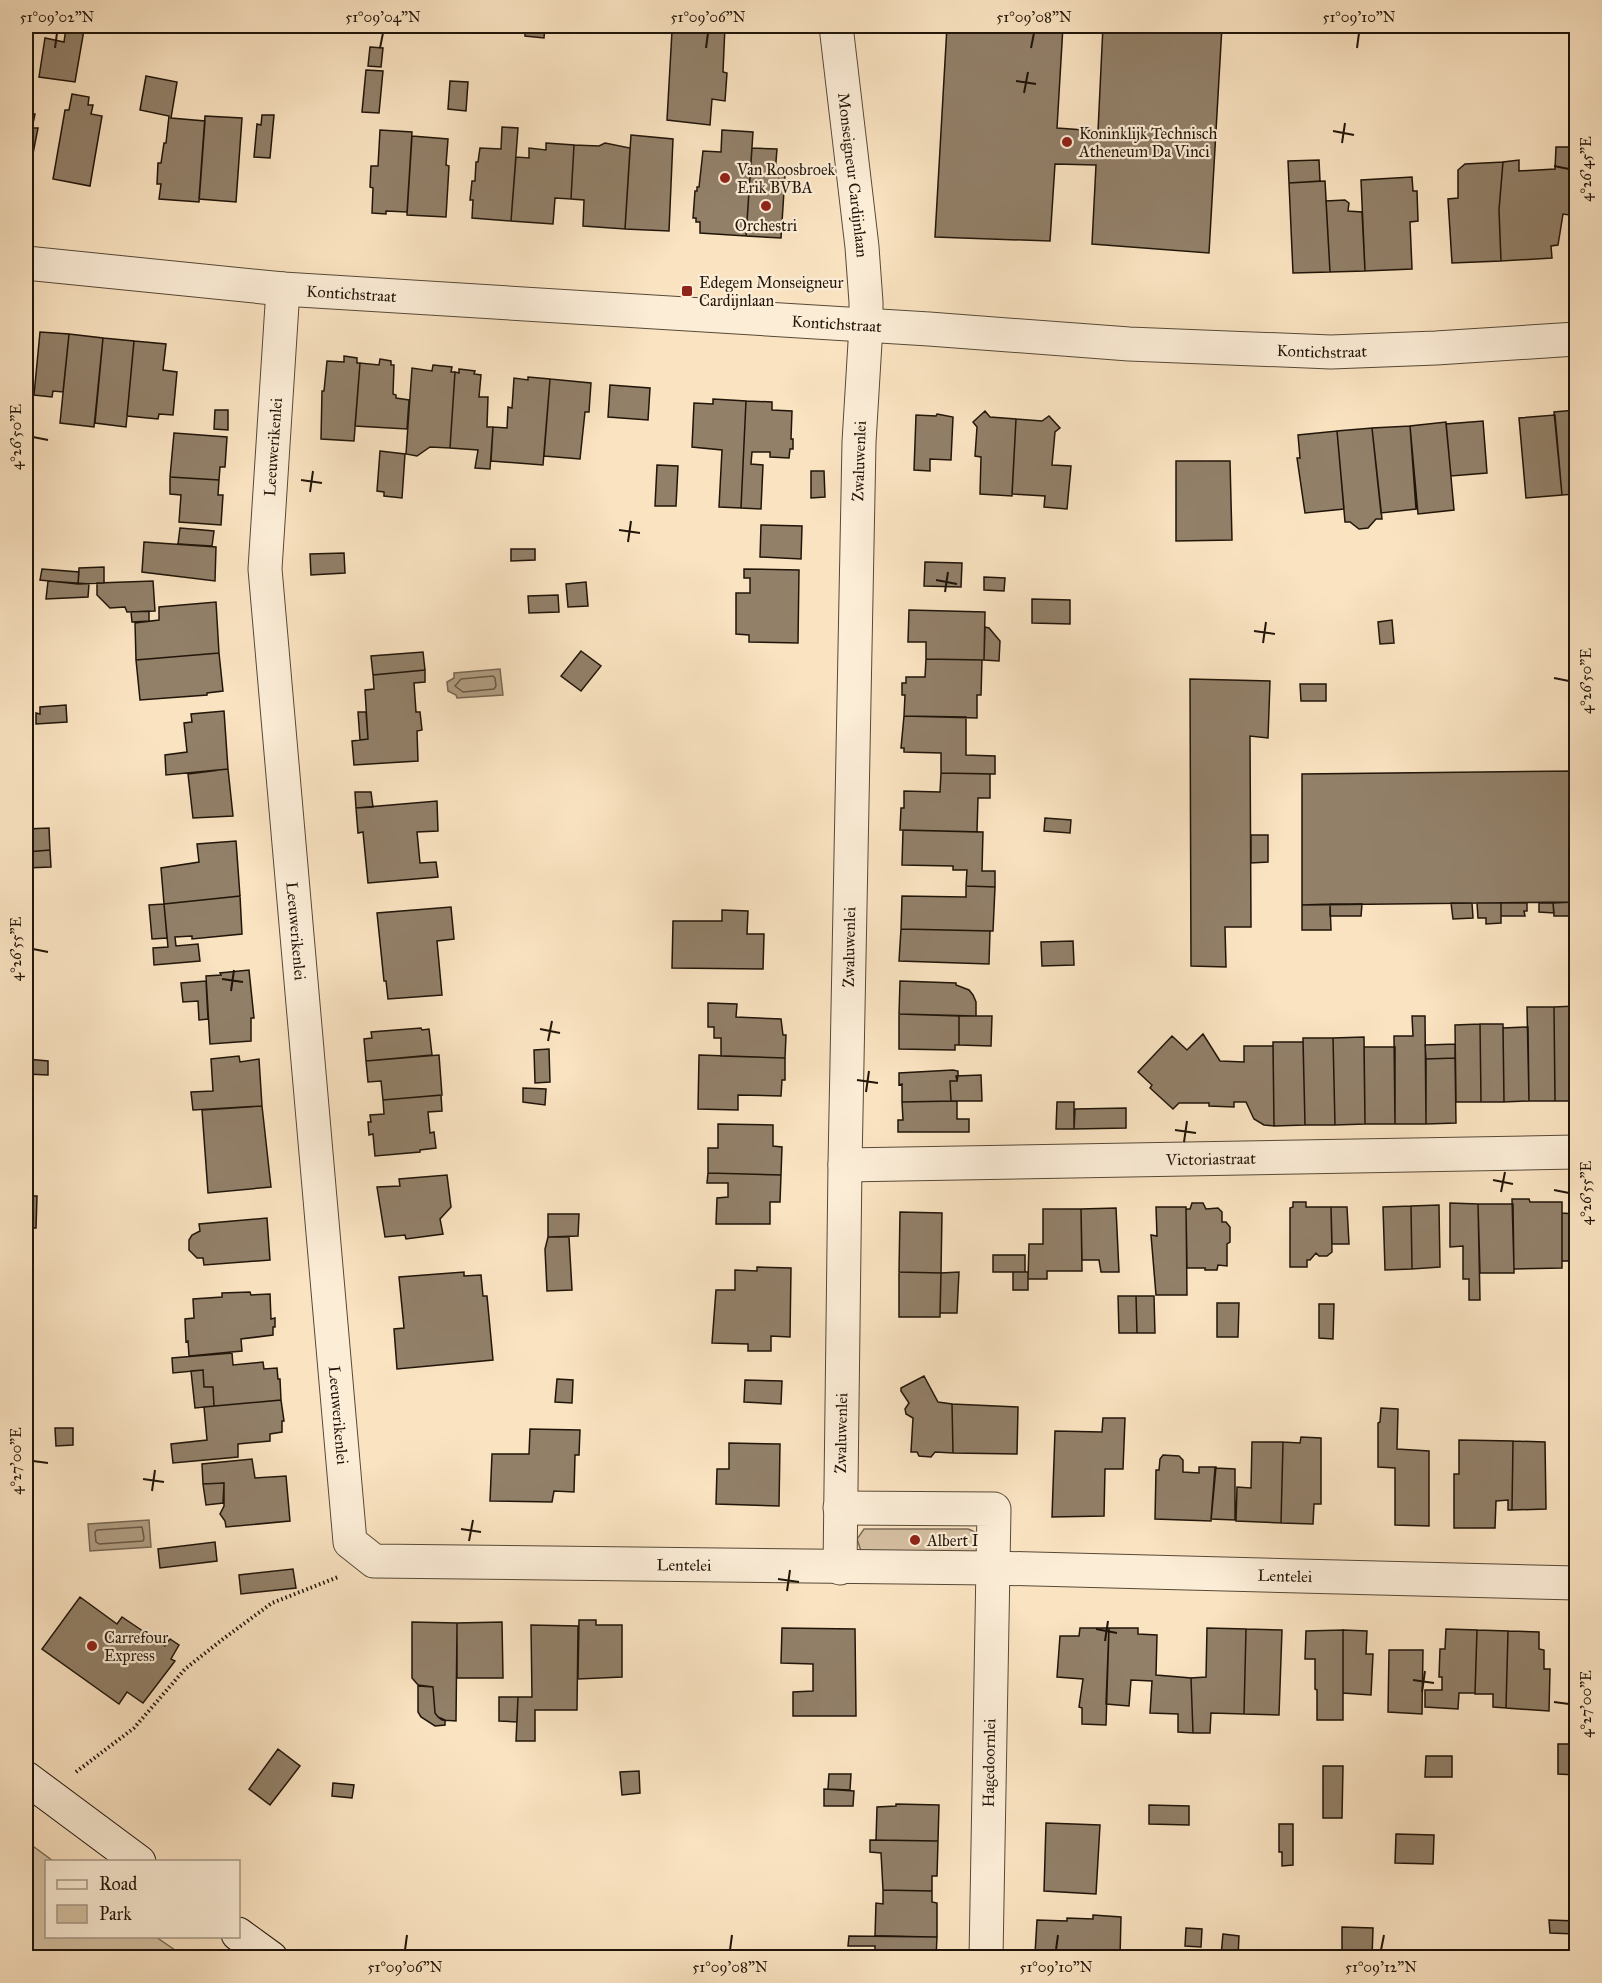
<svg xmlns="http://www.w3.org/2000/svg" width="1602" height="1983" font-family="'IM FELL Great Primer',serif">
<style>
.green{fill:#d5c0a2;stroke:#7b6a56;stroke-width:1.5}
.water{fill:#b09d82;stroke:#776752;stroke-width:1.5}
.lines{fill:none;stroke-linecap:round;stroke-linejoin:round}
.shore{stroke:#685946;stroke-width:1.5}
.building{fill:#928069;stroke:#211509;stroke-width:1.5}
.minor-casing{stroke:#574837;stroke-width:35}
.secondary-casing{stroke:#211509;stroke-width:35}
.path{stroke:#211509;stroke-width:4;stroke-dasharray:1.5 3;stroke-linecap:butt}
.minor{stroke:#fcedd7;stroke-width:33}
.secondary{stroke:#fcedd7;stroke-width:33}
.ticks{fill:none;stroke:#211509;stroke-width:2}
.poi-dot{fill:#8f2418;stroke:#fcedd7;stroke-width:2}
.labels{text-anchor:middle;dominant-baseline:central;stroke-width:4.5;stroke-linejoin:round;paint-order:stroke}
.poi-label{font-size:16px;fill:#211509;stroke:#fcedd7;text-anchor:start}
.street-label{font-size:16px;fill:#211509;stroke:#fcedd7}
.neatline{fill:none;stroke:#211509;stroke-width:2}
.ticks-label{font-size:15px;text-anchor:middle;fill:#211509}
</style>
<rect width="100%" height="100%" fill="#fae3c1"/>
<filter id="stains"><feTurbulence type="fractalNoise" baseFrequency=".00333" numOctaves="4"/><feColorMatrix values="0 0 0 0 .2 0 0 0 0 .09 0 0 0 0 .02 0 0 0 .5 -.17"/></filter>
<radialGradient id="worn" r=".72"><stop offset=".6" stop-color="#630" stop-opacity="0"/><stop offset="1" stop-color="#630" stop-opacity=".3"/></radialGradient>
<path class="green" d="M 864,1529 L 968,1529 C 980,1533 980,1538 980,1549 L 975,1553 L 861,1551 L 857,1539 Z
M 26,1841 L 53,1861 L 46,1862 L 46,1936 L 156,1937 L 185,1957 L 26,1957 Z"/>
<path class="water" d="M 500,669 L 503,695 L 457,698 L 456,695 L 448,691 L 447,682 L 454,678 L 454,673 Z
M 149,1520 L 151,1547 L 90,1551 L 88,1524 Z"/>
<g class="lines">
<path class="shore" d="M 493,676 L 495,678 L 496,686 L 494,689 L 463,692 L 455,686 L 461,679 Z
M 142,1527 L 144,1538 L 143,1541 L 99,1544 L 96,1542 L 95,1532 L 97,1530 Z"/>
</g>
<path class="building" d="M 525,26 L 545,26 L 544,38 L 525,36 Z
M 695,26 L 725,26 L 723,72 L 727,73 L 725,101 L 712,99 L 710,125 L 667,120 L 672,31 L 694,33 Z
M 947,26 L 1063,26 L 1057,128 L 1098,131 L 1103,26 L 1222,26 L 1209,253 L 1092,244 L 1096,165 L 1055,164 L 1050,241 L 935,237 Z
M 66,28 L 84,30 L 75,82 L 39,77 L 45,38 L 64,42 Z
M 370,47 L 383,48 L 381,67 L 368,66 Z
M 366,70 L 383,71 L 379,113 L 362,112 Z
M 146,76 L 177,82 L 171,118 L 205,121 L 199,202 L 159,199 L 161,184 L 157,184 L 158,163 L 161,163 L 164,143 L 166,143 L 169,116 L 140,110 Z
M 450,81 L 468,82 L 466,111 L 448,109 Z
M 72,94 L 89,97 L 88,105 L 93,105 L 91,114 L 102,116 L 90,186 L 53,179 L 65,110 L 69,110 Z
M 26,112 L 35,114 L 32,128 L 38,128 L 28,179 L 26,178 Z
M 262,115 L 274,115 L 270,158 L 254,157 L 257,124 L 261,125 Z
M 205,116 L 242,118 L 236,202 L 199,199 Z
M 502,127 L 518,128 L 511,221 L 472,218 L 473,200 L 470,200 L 472,181 L 475,181 L 476,162 L 478,162 L 480,148 L 501,149 Z
M 380,130 L 412,132 L 407,212 L 386,211 L 386,214 L 372,213 L 373,188 L 370,187 L 371,166 L 378,166 Z
M 722,130 L 753,132 L 746,236 L 700,233 L 700,222 L 696,222 L 696,218 L 693,218 L 695,191 L 697,191 L 697,187 L 699,187 L 703,151 L 721,152 Z
M 631,135 L 673,139 L 669,231 L 625,229 Z
M 412,136 L 448,139 L 446,165 L 449,166 L 446,217 L 407,215 Z
M 546,143 L 574,145 L 571,199 L 555,198 L 553,224 L 511,221 L 516,157 L 529,158 L 529,148 L 546,150 Z
M 605,143 L 630,148 L 625,229 L 583,226 L 584,200 L 571,199 L 574,145 L 599,146 Z
M 1556,147 L 1573,147 L 1572,153 L 1576,154 L 1576,216 L 1563,214 L 1558,245 L 1551,246 L 1552,258 L 1501,261 L 1499,210 L 1503,162 L 1519,160 L 1519,171 L 1555,169 Z
M 752,148 L 777,149 L 775,174 L 785,175 L 781,238 L 746,236 Z
M 1319,160 L 1320,181 L 1289,183 L 1288,161 Z
M 1503,162 L 1499,210 L 1501,261 L 1452,263 L 1448,199 L 1458,198 L 1458,170 L 1465,164 Z
M 1412,177 L 1413,191 L 1417,191 L 1418,221 L 1410,222 L 1412,269 L 1365,271 L 1361,180 Z
M 1325,181 L 1330,272 L 1293,273 L 1289,183 Z
M 1345,200 L 1349,203 L 1348,211 L 1362,212 L 1365,271 L 1330,272 L 1326,201 Z
M 40,332 L 69,334 L 63,392 L 53,391 L 52,397 L 34,395 Z
M 69,334 L 103,338 L 94,427 L 60,423 Z
M 103,338 L 134,341 L 126,427 L 95,423 Z
M 134,341 L 166,344 L 163,370 L 177,372 L 173,415 L 159,414 L 158,419 L 127,416 Z
M 344,356 L 357,358 L 357,363 L 360,363 L 354,441 L 321,439 L 322,391 L 324,391 L 327,361 L 344,362 Z
M 380,359 L 391,361 L 391,365 L 394,365 L 393,394 L 396,395 L 396,398 L 409,400 L 407,429 L 355,426 L 360,363 L 379,365 Z
M 433,365 L 452,367 L 451,372 L 455,372 L 450,448 L 430,447 L 417,456 L 406,454 L 412,368 L 432,371 Z
M 459,369 L 475,371 L 474,374 L 481,375 L 479,397 L 488,397 L 487,427 L 493,427 L 490,469 L 475,468 L 478,450 L 450,448 L 455,372 L 459,373 Z
M 528,377 L 550,379 L 543,465 L 491,461 L 493,427 L 507,428 L 508,407 L 512,408 L 514,378 L 528,380 Z
M 550,379 L 591,383 L 589,412 L 585,412 L 580,459 L 544,456 Z
M 610,385 L 650,388 L 648,420 L 608,417 Z
M 713,399 L 746,401 L 741,508 L 719,507 L 722,450 L 692,447 L 694,403 L 713,404 Z
M 746,401 L 772,402 L 772,410 L 792,411 L 791,439 L 793,439 L 793,449 L 790,449 L 789,458 L 770,457 L 770,452 L 752,452 L 751,464 L 763,465 L 761,509 L 741,508 Z
M 215,410 L 228,410 L 228,430 L 214,429 Z
M 1576,410 L 1576,494 L 1562,495 L 1554,412 Z
M 985,411 L 990,417 L 1016,419 L 1012,496 L 980,494 L 981,457 L 975,456 L 977,427 L 973,422 Z
M 937,414 L 953,417 L 951,460 L 930,459 L 930,471 L 914,470 L 916,415 L 936,416 Z
M 1555,415 L 1562,495 L 1526,498 L 1519,418 Z
M 1049,416 L 1060,428 L 1055,432 L 1052,465 L 1071,466 L 1067,509 L 1044,507 L 1045,496 L 1012,494 L 1016,419 L 1042,421 Z
M 1483,421 L 1487,473 L 1451,476 L 1446,424 Z
M 1446,422 L 1454,510 L 1418,514 L 1410,426 Z
M 1410,426 L 1416,509 L 1381,513 L 1372,428 Z
M 1372,428 L 1382,519 L 1376,519 L 1368,528 L 1359,529 L 1350,522 L 1345,522 L 1337,431 Z
M 1337,431 L 1344,509 L 1305,513 L 1297,458 L 1300,458 L 1298,435 Z
M 174,433 L 227,437 L 225,467 L 220,467 L 219,480 L 170,477 Z
M 380,451 L 405,454 L 402,498 L 384,496 L 384,492 L 377,491 Z
M 1176,461 L 1230,461 L 1232,540 L 1176,541 Z
M 657,465 L 678,466 L 676,506 L 655,506 Z
M 811,471 L 824,471 L 825,497 L 811,498 Z
M 170,477 L 219,480 L 218,495 L 223,495 L 221,525 L 179,522 L 181,495 L 170,494 Z
M 761,525 L 802,526 L 801,559 L 760,557 Z
M 180,528 L 214,531 L 212,546 L 178,544 Z
M 144,542 L 216,547 L 215,581 L 142,572 Z
M 511,549 L 535,549 L 535,560 L 511,561 Z
M 344,553 L 345,573 L 311,575 L 310,554 Z
M 925,562 L 962,563 L 961,587 L 924,586 Z
M 104,567 L 104,583 L 78,584 L 79,568 Z
M 42,569 L 79,572 L 78,584 L 40,580 Z
M 744,569 L 799,570 L 798,643 L 749,642 L 749,635 L 736,634 L 736,593 L 750,593 L 750,578 L 744,578 Z
M 984,577 L 1005,578 L 1004,591 L 984,590 Z
M 48,581 L 89,584 L 88,597 L 46,599 Z
M 153,581 L 155,611 L 127,612 L 125,607 L 110,608 L 97,595 L 97,583 Z
M 586,582 L 588,606 L 568,607 L 566,584 Z
M 1573,587 L 1576,587 L 1576,626 Z
M 558,595 L 559,612 L 529,613 L 528,596 Z
M 1032,599 L 1070,600 L 1070,624 L 1032,623 Z
M 216,602 L 219,653 L 136,660 L 135,623 L 159,620 L 159,607 Z
M 909,610 L 985,612 L 984,660 L 926,659 L 926,642 L 908,642 Z
M 149,611 L 149,621 L 132,622 L 131,612 Z
M 1392,620 L 1394,643 L 1380,644 L 1378,622 Z
M 985,627 L 989,628 L 1000,641 L 999,661 L 984,660 Z
M 581,651 L 601,666 L 581,691 L 561,676 Z
M 423,652 L 425,670 L 373,675 L 371,656 Z
M 219,653 L 223,691 L 207,693 L 207,695 L 140,700 L 136,660 Z
M 926,659 L 982,660 L 981,695 L 977,695 L 977,718 L 904,716 L 905,695 L 902,695 L 902,683 L 906,683 L 906,677 L 925,677 Z
M 425,670 L 425,682 L 414,683 L 416,712 L 420,712 L 422,730 L 417,731 L 418,761 L 354,765 L 352,741 L 368,739 L 365,690 L 374,689 L 373,675 Z
M 1190,679 L 1270,681 L 1268,738 L 1250,736 L 1251,927 L 1225,927 L 1226,967 L 1191,966 Z
M 1300,684 L 1326,684 L 1326,701 L 1301,701 Z
M 66,705 L 67,722 L 36,724 L 36,713 L 40,714 L 40,707 Z
M 224,711 L 228,769 L 166,775 L 165,755 L 187,752 L 184,723 L 192,722 L 191,714 Z
M 358,712 L 366,712 L 368,739 L 360,740 Z
M 904,716 L 966,717 L 966,755 L 995,756 L 995,774 L 941,773 L 941,753 L 904,752 L 904,748 L 901,748 Z
M 228,769 L 233,816 L 193,818 L 188,774 Z
M 1576,771 L 1576,902 L 1302,905 L 1302,774 Z
M 941,773 L 990,774 L 990,798 L 978,798 L 977,832 L 900,830 L 901,808 L 904,808 L 904,791 L 940,792 Z
M 355,792 L 371,792 L 373,807 L 356,808 Z
M 437,801 L 438,831 L 417,832 L 420,863 L 436,862 L 438,877 L 368,883 L 363,832 L 358,833 L 356,808 Z
M 1045,818 L 1071,820 L 1070,833 L 1044,831 Z
M 49,828 L 50,850 L 26,852 L 26,829 Z
M 903,830 L 983,832 L 982,871 L 995,871 L 995,887 L 966,886 L 967,870 L 953,870 L 953,866 L 902,865 Z
M 1251,835 L 1268,835 L 1268,862 L 1251,863 Z
M 236,841 L 240,896 L 164,904 L 161,868 L 199,862 L 197,844 Z
M 50,850 L 51,867 L 26,868 L 26,852 Z
M 966,886 L 995,887 L 993,931 L 901,929 L 902,896 L 966,897 Z
M 240,896 L 242,934 L 192,939 L 192,936 L 175,937 L 176,946 L 198,944 L 200,961 L 154,965 L 153,948 L 168,947 L 164,904 Z
M 1576,902 L 1576,916 L 1554,916 L 1553,903 Z
M 1451,903 L 1472,903 L 1473,918 L 1453,919 Z
M 1477,903 L 1501,903 L 1501,923 L 1486,924 L 1486,918 L 1478,918 Z
M 1501,903 L 1527,903 L 1527,911 L 1524,911 L 1525,916 L 1501,916 Z
M 1539,903 L 1553,903 L 1554,913 L 1539,912 Z
M 164,904 L 167,938 L 152,939 L 149,905 Z
M 1330,904 L 1331,930 L 1302,930 L 1302,905 Z
M 1330,904 L 1362,904 L 1361,916 L 1330,916 Z
M 451,907 L 454,939 L 437,941 L 442,995 L 388,999 L 386,981 L 384,981 L 377,913 Z
M 722,910 L 748,911 L 747,934 L 764,934 L 763,969 L 672,968 L 673,921 L 722,921 Z
M 901,929 L 990,931 L 989,964 L 899,961 Z
M 1073,941 L 1074,965 L 1042,966 L 1041,942 Z
M 249,970 L 254,1018 L 251,1018 L 251,1041 L 210,1044 L 206,976 L 221,975 L 220,973 Z
M 206,981 L 208,1019 L 199,1020 L 198,1001 L 183,1002 L 181,983 Z
M 900,981 L 956,983 L 956,985 L 969,990 L 973,995 L 976,1002 L 976,1016 L 899,1014 Z
M 708,1003 L 737,1004 L 736,1017 L 781,1019 L 783,1035 L 786,1035 L 785,1058 L 721,1056 L 721,1038 L 714,1038 L 714,1027 L 708,1027 Z
M 1576,1006 L 1576,1101 L 1555,1101 L 1554,1007 Z
M 1527,1007 L 1554,1007 L 1555,1101 L 1529,1101 Z
M 899,1014 L 959,1016 L 959,1045 L 955,1045 L 955,1050 L 899,1049 Z
M 959,1016 L 992,1016 L 991,1046 L 959,1045 Z
M 1412,1016 L 1425,1016 L 1426,1124 L 1395,1124 L 1394,1036 L 1413,1036 Z
M 1480,1024 L 1503,1024 L 1504,1102 L 1481,1102 Z
M 1480,1024 L 1481,1102 L 1456,1102 L 1455,1025 Z
M 1528,1027 L 1529,1101 L 1504,1102 L 1503,1028 Z
M 421,1028 L 422,1030 L 429,1029 L 432,1055 L 366,1061 L 364,1039 L 372,1038 L 371,1032 Z
M 1203,1034 L 1220,1061 L 1244,1062 L 1244,1046 L 1273,1046 L 1274,1126 L 1264,1125 L 1254,1119 L 1246,1102 L 1234,1102 L 1234,1107 L 1209,1106 L 1209,1103 L 1179,1103 L 1173,1109 L 1150,1088 L 1152,1085 L 1138,1072 L 1172,1036 L 1187,1050 Z
M 1364,1037 L 1365,1124 L 1335,1125 L 1333,1038 Z
M 1303,1038 L 1333,1038 L 1335,1125 L 1305,1125 Z
M 1273,1042 L 1303,1042 L 1305,1125 L 1274,1126 Z
M 1455,1044 L 1455,1058 L 1426,1059 L 1425,1045 Z
M 1364,1047 L 1395,1047 L 1395,1124 L 1365,1124 Z
M 549,1049 L 550,1082 L 535,1083 L 534,1050 Z
M 439,1055 L 442,1095 L 383,1100 L 381,1081 L 368,1082 L 366,1061 Z
M 699,1055 L 785,1058 L 785,1080 L 782,1080 L 781,1096 L 738,1095 L 738,1110 L 698,1109 Z
M 239,1056 L 240,1062 L 259,1059 L 262,1106 L 193,1110 L 191,1092 L 213,1091 L 211,1059 Z
M 1455,1058 L 1456,1123 L 1426,1124 L 1426,1059 Z
M 26,1059 L 48,1061 L 48,1075 L 26,1074 Z
M 953,1070 L 958,1071 L 958,1076 L 957,1081 L 950,1081 L 951,1101 L 902,1102 L 902,1084 L 899,1085 L 899,1073 Z
M 981,1075 L 982,1101 L 951,1101 L 950,1081 L 957,1081 L 956,1076 Z
M 523,1088 L 546,1089 L 545,1105 L 523,1102 Z
M 441,1095 L 442,1111 L 428,1112 L 430,1133 L 434,1132 L 436,1148 L 420,1150 L 420,1152 L 375,1156 L 373,1134 L 369,1135 L 368,1122 L 371,1122 L 370,1115 L 384,1114 L 383,1100 Z
M 957,1101 L 957,1119 L 969,1119 L 969,1132 L 898,1132 L 898,1120 L 903,1120 L 902,1102 Z
M 1057,1102 L 1074,1102 L 1074,1129 L 1056,1129 Z
M 262,1106 L 271,1187 L 208,1193 L 202,1110 Z
M 1126,1108 L 1126,1128 L 1074,1129 L 1075,1109 Z
M 718,1124 L 773,1125 L 773,1146 L 782,1147 L 781,1175 L 708,1173 L 708,1148 L 718,1148 Z
M 708,1173 L 781,1175 L 780,1202 L 770,1202 L 770,1224 L 716,1224 L 717,1198 L 728,1197 L 728,1183 L 707,1183 Z
M 447,1175 L 451,1207 L 440,1219 L 443,1234 L 406,1239 L 405,1235 L 385,1237 L 377,1187 L 400,1186 L 399,1179 Z
M 26,1196 L 37,1196 L 36,1228 L 26,1228 Z
M 1512,1199 L 1529,1199 L 1530,1202 L 1562,1202 L 1562,1268 L 1514,1269 Z
M 1293,1202 L 1306,1202 L 1306,1207 L 1331,1207 L 1332,1252 L 1327,1256 L 1319,1256 L 1316,1253 L 1310,1260 L 1307,1260 L 1307,1267 L 1290,1267 L 1290,1208 L 1293,1207 Z
M 1192,1203 L 1203,1203 L 1206,1209 L 1218,1208 L 1222,1212 L 1222,1222 L 1226,1222 L 1230,1227 L 1230,1242 L 1227,1244 L 1227,1266 L 1218,1265 L 1217,1270 L 1205,1270 L 1205,1268 L 1187,1268 L 1186,1209 L 1190,1209 Z
M 1450,1203 L 1478,1204 L 1480,1300 L 1469,1300 L 1469,1279 L 1463,1279 L 1463,1246 L 1450,1247 Z
M 1574,1203 L 1576,1203 L 1576,1266 L 1575,1266 Z
M 1478,1204 L 1513,1204 L 1514,1273 L 1480,1273 Z
M 1439,1205 L 1440,1267 L 1412,1269 L 1411,1206 Z
M 1411,1206 L 1412,1269 L 1385,1270 L 1383,1207 Z
M 1156,1207 L 1186,1207 L 1187,1295 L 1156,1295 L 1151,1235 L 1157,1236 Z
M 1331,1207 L 1347,1207 L 1349,1244 L 1332,1244 Z
M 1116,1208 L 1119,1272 L 1101,1272 L 1099,1260 L 1082,1260 L 1081,1209 Z
M 1043,1209 L 1081,1209 L 1082,1271 L 1047,1271 L 1047,1279 L 1028,1279 L 1029,1244 L 1043,1244 Z
M 900,1212 L 942,1213 L 941,1273 L 899,1272 Z
M 1562,1213 L 1574,1214 L 1575,1261 L 1562,1261 Z
M 548,1214 L 579,1214 L 578,1236 L 548,1237 Z
M 267,1218 L 270,1260 L 204,1265 L 203,1258 L 197,1258 L 189,1250 L 189,1240 L 192,1235 L 200,1231 L 199,1224 Z
M 548,1237 L 569,1237 L 572,1290 L 547,1291 L 545,1249 Z
M 993,1255 L 1025,1255 L 1025,1272 L 993,1272 Z
M 757,1267 L 791,1268 L 790,1337 L 771,1336 L 771,1351 L 748,1351 L 748,1344 L 712,1343 L 716,1290 L 735,1290 L 735,1270 L 757,1271 Z
M 464,1272 L 464,1276 L 481,1275 L 483,1296 L 487,1296 L 493,1360 L 397,1369 L 394,1329 L 404,1328 L 399,1277 Z
M 899,1272 L 941,1273 L 940,1317 L 899,1317 Z
M 959,1272 L 957,1313 L 940,1313 L 941,1273 Z
M 1013,1272 L 1028,1272 L 1028,1290 L 1013,1290 Z
M 250,1292 L 251,1295 L 270,1294 L 271,1319 L 275,1318 L 275,1327 L 273,1327 L 273,1335 L 241,1339 L 242,1351 L 189,1356 L 188,1341 L 186,1342 L 185,1319 L 194,1318 L 193,1299 L 222,1297 L 222,1293 Z
M 1118,1296 L 1136,1296 L 1137,1333 L 1119,1333 Z
M 1136,1296 L 1154,1296 L 1155,1333 L 1137,1333 Z
M 1217,1303 L 1239,1303 L 1238,1337 L 1217,1337 Z
M 1319,1304 L 1334,1304 L 1333,1339 L 1319,1338 Z
M 232,1353 L 233,1365 L 263,1362 L 264,1369 L 277,1368 L 278,1379 L 280,1379 L 281,1400 L 214,1406 L 213,1387 L 204,1387 L 203,1370 L 173,1373 L 172,1358 Z
M 203,1370 L 204,1387 L 213,1387 L 214,1406 L 195,1408 L 191,1371 Z
M 924,1376 L 938,1402 L 952,1404 L 953,1453 L 935,1452 L 931,1457 L 919,1456 L 917,1452 L 911,1452 L 913,1418 L 906,1414 L 905,1409 L 909,1403 L 901,1391 L 901,1388 Z
M 557,1379 L 573,1380 L 572,1403 L 555,1402 Z
M 745,1380 L 782,1381 L 781,1404 L 744,1402 Z
M 281,1400 L 284,1421 L 282,1421 L 282,1432 L 270,1434 L 270,1441 L 238,1444 L 238,1457 L 173,1463 L 171,1444 L 207,1440 L 204,1407 Z
M 952,1404 L 1018,1407 L 1017,1454 L 953,1453 Z
M 1381,1408 L 1398,1409 L 1397,1449 L 1429,1451 L 1429,1526 L 1395,1525 L 1395,1468 L 1378,1467 L 1378,1423 L 1380,1422 Z
M 1103,1418 L 1125,1418 L 1123,1469 L 1105,1469 L 1104,1516 L 1052,1517 L 1055,1431 L 1102,1432 Z
M 55,1428 L 73,1428 L 73,1445 L 56,1446 Z
M 530,1429 L 580,1430 L 579,1455 L 575,1455 L 574,1492 L 554,1491 L 552,1502 L 490,1501 L 492,1454 L 529,1454 Z
M 1301,1437 L 1321,1438 L 1321,1504 L 1314,1504 L 1313,1524 L 1281,1523 L 1283,1442 L 1300,1443 Z
M 1459,1440 L 1513,1441 L 1512,1510 L 1508,1510 L 1508,1500 L 1496,1501 L 1495,1528 L 1454,1528 L 1454,1474 L 1459,1474 Z
M 1513,1441 L 1545,1442 L 1546,1509 L 1512,1510 Z
M 1252,1442 L 1283,1442 L 1281,1523 L 1236,1521 L 1237,1487 L 1251,1488 Z
M 729,1443 L 780,1444 L 779,1506 L 716,1504 L 717,1469 L 729,1469 Z
M 1163,1455 L 1179,1456 L 1183,1460 L 1183,1472 L 1199,1473 L 1199,1467 L 1216,1467 L 1211,1521 L 1155,1519 L 1156,1470 L 1159,1470 L 1160,1459 Z
M 252,1459 L 255,1478 L 286,1476 L 290,1521 L 226,1527 L 225,1521 L 220,1514 L 224,1506 L 224,1483 L 203,1484 L 202,1464 Z
M 1215,1468 L 1235,1469 L 1235,1520 L 1211,1519 Z
M 224,1483 L 223,1503 L 206,1505 L 203,1484 Z
M 215,1542 L 217,1561 L 160,1568 L 158,1549 Z
M 293,1569 L 296,1588 L 241,1594 L 239,1575 Z
M 80,1597 L 117,1624 L 122,1617 L 165,1646 L 170,1639 L 179,1645 L 171,1659 L 175,1661 L 143,1703 L 127,1692 L 119,1704 L 42,1649 Z
M 579,1620 L 596,1620 L 596,1625 L 622,1625 L 622,1677 L 578,1679 Z
M 412,1622 L 457,1623 L 456,1721 L 442,1720 L 438,1717 L 435,1713 L 433,1687 L 419,1686 L 412,1678 Z
M 502,1622 L 503,1678 L 457,1678 L 457,1623 Z
M 531,1625 L 578,1626 L 577,1710 L 535,1710 L 535,1741 L 516,1741 L 518,1697 L 532,1697 Z
M 782,1628 L 855,1629 L 856,1716 L 793,1716 L 793,1692 L 813,1691 L 813,1664 L 781,1663 Z
M 1080,1628 L 1109,1628 L 1106,1725 L 1082,1724 L 1082,1708 L 1079,1707 L 1083,1679 L 1057,1677 L 1060,1636 L 1079,1636 Z
M 1109,1628 L 1138,1628 L 1138,1634 L 1157,1635 L 1156,1675 L 1191,1678 L 1193,1733 L 1178,1732 L 1178,1714 L 1150,1713 L 1152,1681 L 1131,1680 L 1129,1706 L 1106,1704 Z
M 1207,1628 L 1246,1629 L 1244,1714 L 1211,1713 L 1210,1733 L 1193,1733 L 1191,1678 L 1206,1677 Z
M 1246,1629 L 1282,1630 L 1279,1715 L 1244,1714 Z
M 1446,1629 L 1477,1630 L 1475,1693 L 1459,1693 L 1458,1709 L 1425,1707 L 1425,1690 L 1442,1690 L 1442,1677 L 1439,1677 L 1440,1649 L 1445,1649 Z
M 1343,1630 L 1367,1631 L 1366,1654 L 1373,1654 L 1371,1695 L 1343,1693 Z
M 1343,1630 L 1343,1720 L 1317,1720 L 1317,1690 L 1315,1689 L 1315,1659 L 1305,1659 L 1306,1631 Z
M 1477,1630 L 1508,1631 L 1506,1708 L 1493,1707 L 1493,1694 L 1475,1694 Z
M 1508,1631 L 1539,1632 L 1539,1649 L 1544,1650 L 1544,1669 L 1550,1669 L 1549,1711 L 1506,1708 Z
M 1389,1650 L 1423,1650 L 1422,1714 L 1388,1712 Z
M 418,1685 L 433,1687 L 435,1713 L 438,1717 L 445,1720 L 445,1725 L 435,1726 L 421,1717 L 418,1712 Z
M 499,1697 L 518,1697 L 517,1722 L 499,1721 Z
M 1558,1744 L 1576,1744 L 1576,1775 L 1558,1774 Z
M 278,1749 L 300,1766 L 270,1805 L 249,1789 Z
M 1426,1756 L 1452,1756 L 1452,1777 L 1425,1777 Z
M 1323,1766 L 1343,1766 L 1342,1818 L 1323,1818 Z
M 639,1771 L 640,1793 L 622,1795 L 620,1772 Z
M 829,1774 L 851,1774 L 850,1790 L 828,1789 Z
M 333,1783 L 354,1785 L 352,1798 L 332,1796 Z
M 824,1789 L 854,1791 L 853,1806 L 824,1806 Z
M 896,1804 L 939,1805 L 938,1841 L 876,1840 L 877,1807 L 896,1806 Z
M 1149,1805 L 1189,1806 L 1189,1825 L 1149,1824 Z
M 1046,1823 L 1100,1825 L 1096,1894 L 1044,1891 Z
M 1279,1824 L 1293,1824 L 1293,1865 L 1282,1866 L 1282,1852 L 1279,1852 Z
M 1396,1834 L 1434,1835 L 1433,1864 L 1395,1863 Z
M 870,1840 L 938,1841 L 937,1876 L 932,1876 L 932,1891 L 883,1890 L 881,1853 L 870,1852 Z
M 883,1890 L 932,1891 L 932,1902 L 937,1903 L 937,1937 L 875,1936 L 876,1903 L 883,1904 Z
M 1093,1915 L 1121,1917 L 1120,1958 L 1035,1954 L 1037,1920 L 1067,1921 L 1067,1918 L 1093,1919 Z
M 1549,1920 L 1576,1921 L 1576,1934 L 1550,1933 Z
M 1342,1927 L 1373,1928 L 1372,1958 L 1342,1958 Z
M 1186,1928 L 1202,1929 L 1201,1947 L 1185,1946 Z
M 1223,1934 L 1239,1936 L 1238,1957 L 1221,1956 Z
M 849,1936 L 937,1937 L 936,1958 L 875,1958 L 875,1946 L 848,1946 Z
M 1035,1954 L 1102,1957 L 1102,1958 L 1035,1958 Z"/>
<g class="lines">
<defs>
<g id="minor">
<path id="s1" d="M 836,26 L 862,247 L 866,302 L 866,326 L 859,442 L 845,1165 L 840,1568"/>
<path id="s2" d="M 26,263 L 283,289 L 929,329 L 1129,344 L 1331,352 L 1436,348 L 1576,339"/>
<path id="s3" d="M 283,289 L 265,569 L 350,1542 L 374,1561 L 992,1568 L 1576,1583"/>
<path id="s4" d="M 845,1165 L 1576,1152"/>
<path d="M 840,1508 L 994,1509 L 986,1958"/>
</g>
<path id="secondary" d="M 26,1778 L 139,1862
M 238,1934 L 271,1958"/>
</defs>
<use href="#minor" class="minor-casing"/>
<use href="#secondary" class="secondary-casing"/>
<path class="path" d="M 76,1772 L 134,1728 L 185,1669 L 223,1639 L 272,1603 L 338,1577"/>
<use href="#minor" class="minor"/>
<use href="#secondary" class="secondary"/>
</g>
<path class="ticks" d="M 55,48 L 57,33M 380,48 L 383,33M 706,48 L 708,33M 1031,48 L 1034,33M 1357,48 L 1359,33M 1016,81 L 1036,84M 1024,93 L 1028,72M 1333,131 L 1354,135M 1342,143 L 1345,123M 1554,166 L 1569,169M 33,437 L 48,440M 301,480 L 322,483M 310,492 L 313,471M 619,530 L 640,533M 628,542 L 631,521M 936,580 L 957,584M 945,592 L 948,572M 1254,631 L 1275,634M 1263,643 L 1266,622M 1554,678 L 1569,681M 33,949 L 48,952M 222,979 L 243,982M 231,991 L 234,970M 540,1029 L 560,1033M 548,1041 L 552,1021M 857,1080 L 878,1083M 866,1092 L 869,1071M 1175,1130 L 1196,1133M 1184,1142 L 1187,1121M 1493,1180 L 1513,1184M 1554,1190 L 1569,1193M 1501,1192 L 1505,1172M 33,1461 L 48,1463M 143,1479 L 164,1482M 152,1491 L 155,1470M 461,1529 L 481,1532M 469,1541 L 473,1520M 778,1579 L 799,1582M 787,1591 L 790,1570M 1096,1629 L 1117,1633M 1105,1641 L 1108,1621M 1413,1680 L 1434,1683M 1422,1692 L 1425,1671M 1554,1702 L 1569,1704M 405,1950 L 407,1935M 730,1950 L 732,1935M 1056,1950 L 1058,1935M 1381,1950 L 1384,1935"/>
<g class="poi-dot">
<circle cx="1067" cy="142" r="6"/>
<circle cx="725" cy="178" r="6"/>
<circle cx="766" cy="206" r="6"/>
<rect x="681" y="285" width="12" height="12" rx="3"/>
<circle cx="915" cy="1540" r="6"/>
<circle cx="92" cy="1646" r="6"/>
</g>
<g class="labels">
<g class="poi-label">
<text x="1079" y="133">Koninklijk Technisch<tspan x="1079" dy="18">Atheneum Da Vinci</tspan></text>
<text x="737" y="169">Van Roosbroek<tspan x="737" dy="18">Erik BVBA</tspan></text>
<text x="766" y="225" text-anchor="middle">Orchestri</text>
<text x="699" y="282">Edegem Monseigneur<tspan x="699" dy="18">Cardijnlaan</tspan></text>
<text x="927" y="1540">Albert I</text>
<text x="104" y="1637">Carrefour<tspan x="104" dy="18">Express</tspan></text>
</g>
<g class="street-label">
<text stroke="none"><textPath href="#s1" startOffset="150">Monseigneur Cardijnlaan</textPath></text>
<text stroke="none"><textPath href="#s2" startOffset="327">Kontichstraat</textPath></text>
<text stroke="none"><textPath href="#s2" startOffset="813">Kontichstraat</textPath></text>
<text stroke="none"><textPath href="#s2" startOffset="1299">Kontichstraat</textPath></text>
<text transform="translate(273 447) rotate(-86)">Leeuwerikenlei</text>
<text transform="translate(859 461) rotate(-88)">Zwaluwenlei</text>
<text stroke="none"><textPath href="#s3" startOffset="644">Leeuwerikenlei</textPath></text>
<text transform="translate(849 947) rotate(-89)">Zwaluwenlei</text>
<text stroke="none"><textPath href="#s4" startOffset="366">Victoriastraat</textPath></text>
<text stroke="none"><textPath href="#s3" startOffset="1130">Leeuwerikenlei</textPath></text>
<text transform="translate(841 1433) rotate(-89)">Zwaluwenlei</text>
<text stroke="none"><textPath href="#s3" startOffset="1598">Lentelei</textPath></text>
<text stroke="none"><textPath href="#s3" startOffset="2199">Lentelei</textPath></text>
<text transform="translate(989 1763) rotate(-89)">Hagedoornlei</text>
</g>
</g>
<rect width="1602" height="1983" fill="none" stroke="#fae3c1" stroke-width="66"/>
<rect x="45" y="1860" width="195" height="78" fill="#fcedd7" stroke="#a49785" stroke-width="1.5"/>
<rect x="57" y="1880" width="30" height="9" fill="#fcedd7" stroke="#a49785" stroke-width="1.5"/>
<text x="99" y="1890" font-size="18" fill="#211509">Road</text>
<rect x="57" y="1905" width="30" height="18" fill="#d5c0a2" stroke="#a49785" stroke-width="1.5"/>
<text x="99" y="1920" font-size="18" fill="#211509">Park</text>
<rect x="33" y="33" width="1536" height="1917" class="neatline"/>
<g class="ticks-label">
<text x="57" y="22">51°09'02"N</text>
<text x="383" y="22">51°09'04"N</text>
<text x="708" y="22">51°09'06"N</text>
<text x="1034" y="22">51°09'08"N</text>
<text x="1359" y="22">51°09'10"N</text>
<text transform="translate(1586 169) rotate(-90)" y="5">4°26'45"E</text>
<text transform="translate(16 437) rotate(-90)" y="5">4°26'50"E</text>
<text transform="translate(1586 681) rotate(-90)" y="5">4°26'50"E</text>
<text transform="translate(16 949) rotate(-90)" y="5">4°26'55"E</text>
<text transform="translate(1586 1193) rotate(-90)" y="5">4°26'55"E</text>
<text transform="translate(16 1461) rotate(-90)" y="5">4°27'00"E</text>
<text transform="translate(1586 1704) rotate(-90)" y="5">4°27'00"E</text>
<text x="405" y="1972">51°09'06"N</text>
<text x="730" y="1972">51°09'08"N</text>
<text x="1056" y="1972">51°09'10"N</text>
<text x="1381" y="1972">51°09'12"N</text>
</g>
<rect width="100%" height="100%" filter="url(#stains)"/>
<rect width="100%" height="100%" fill="url(#worn)"/>
</svg>
